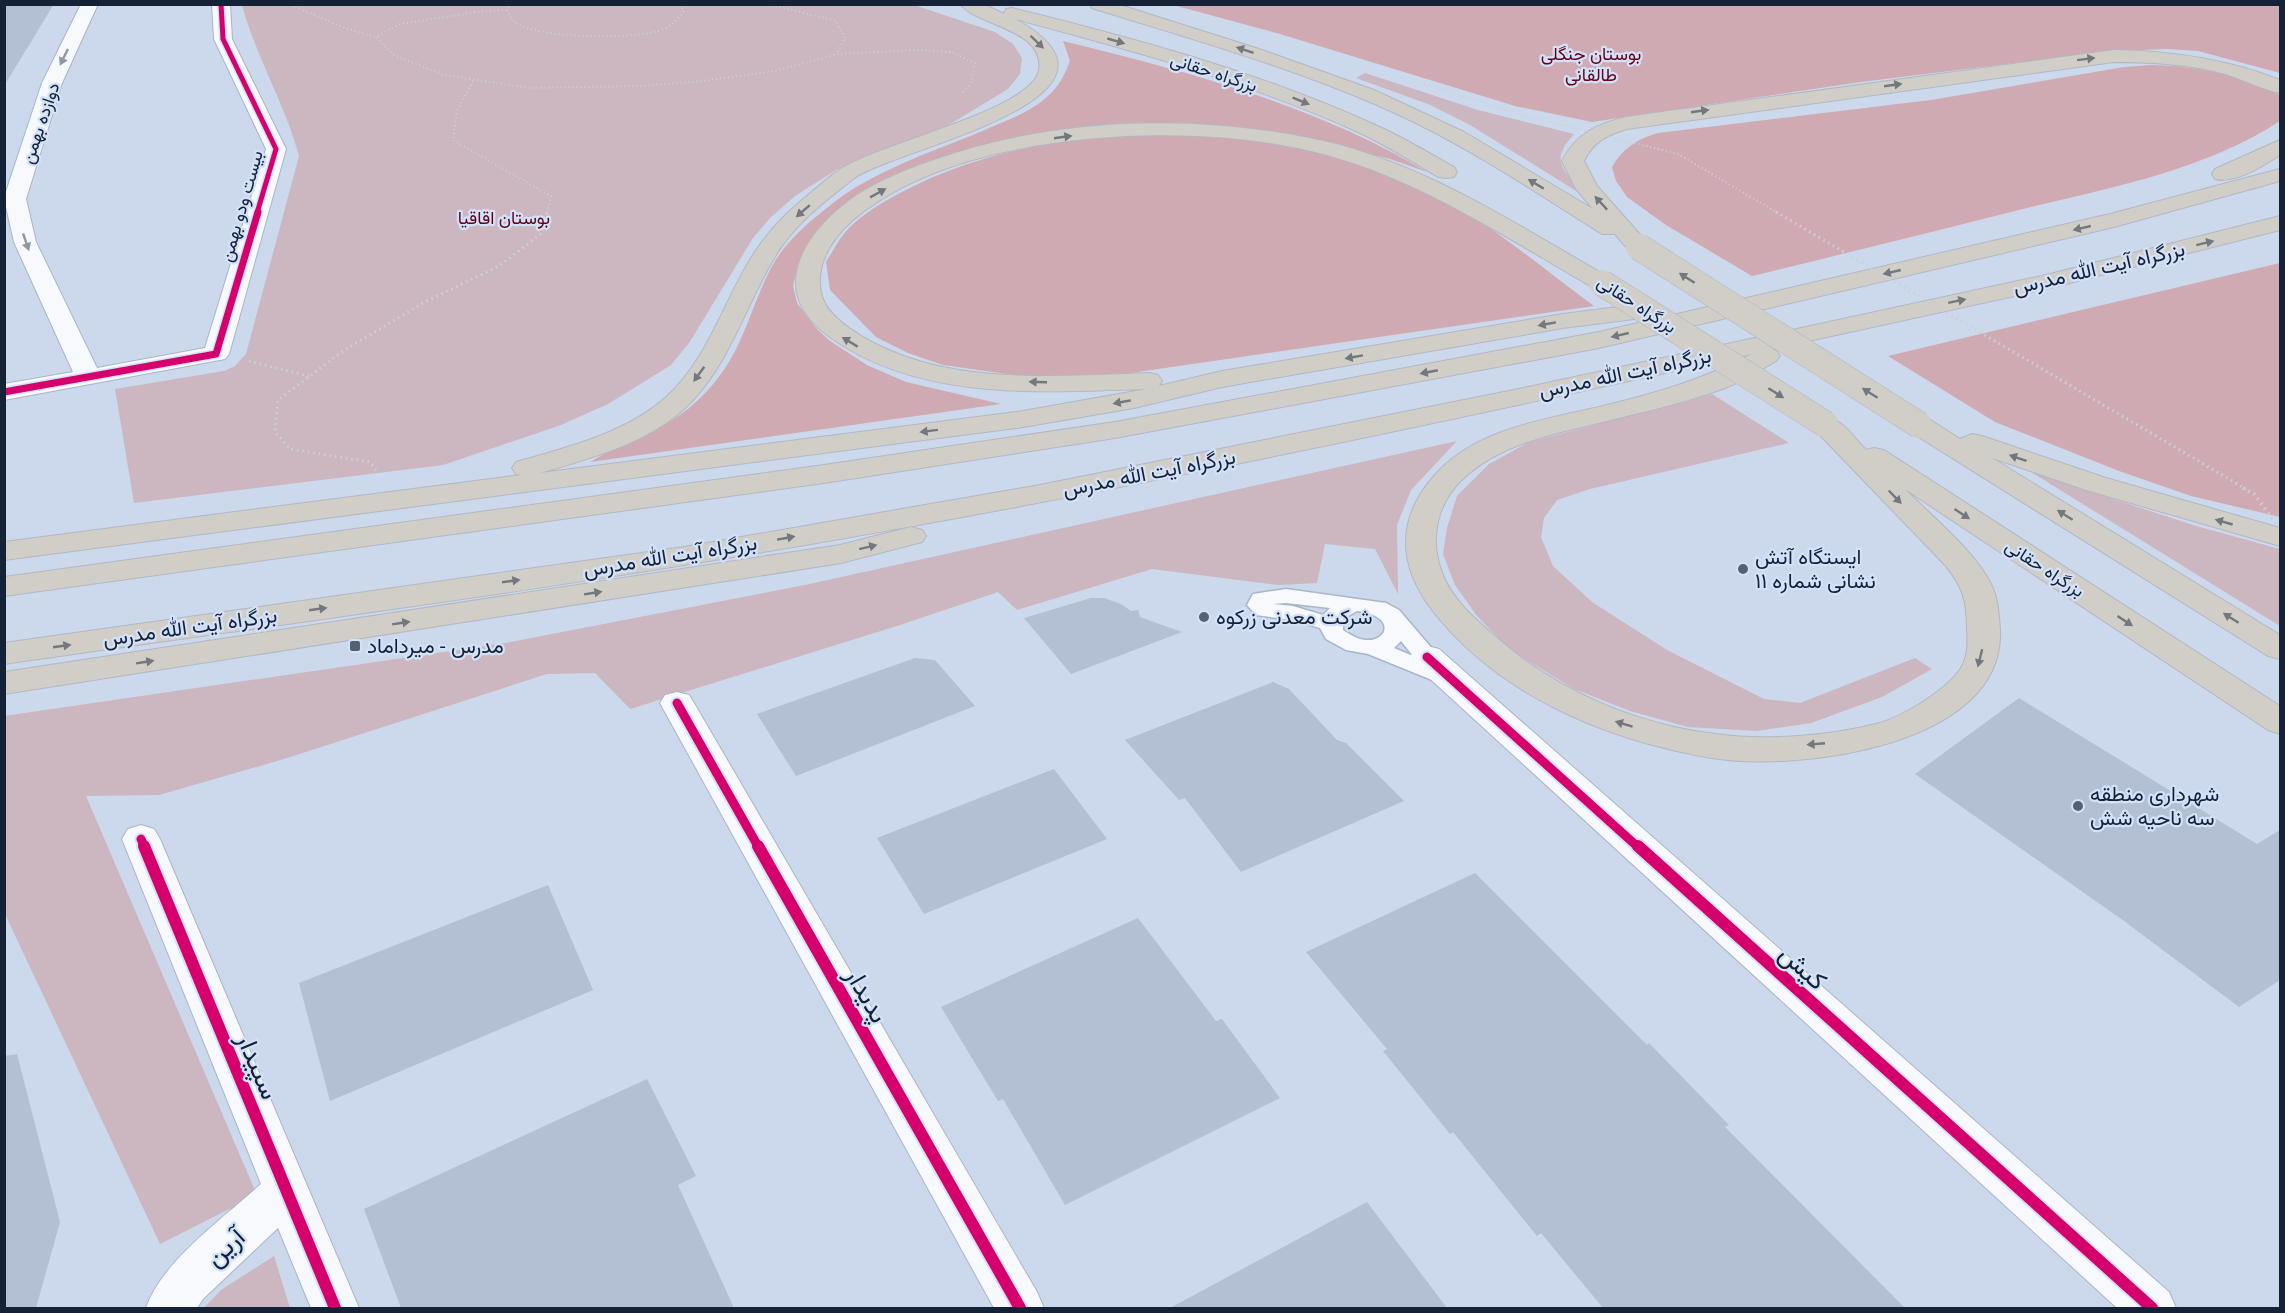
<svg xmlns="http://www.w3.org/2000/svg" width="2285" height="1313" font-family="Roboto,Vazirmatn,sans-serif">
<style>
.green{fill:#ccb6bf}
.forest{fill:#cfaab2}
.building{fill:#b3bfd2}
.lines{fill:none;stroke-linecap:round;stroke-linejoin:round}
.lane-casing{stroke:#a9b5c8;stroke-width:3}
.street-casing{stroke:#a9b5c8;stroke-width:2}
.highway-casing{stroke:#b1b8c4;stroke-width:2}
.path-far1{stroke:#cdd0d7;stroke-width:2;stroke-dasharray:1 3;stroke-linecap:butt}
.path{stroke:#cdd0d7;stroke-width:3;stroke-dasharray:1.5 4;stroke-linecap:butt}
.lane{fill:#f7f9fc;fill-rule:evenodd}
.street{fill:#f7f9fc;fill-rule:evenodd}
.highway{fill:#d1cec7;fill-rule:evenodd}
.highway-bridge-casing{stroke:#b1b8c4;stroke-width:27;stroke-linecap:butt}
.path-bridge-far2{stroke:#cdd0d7;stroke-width:2;stroke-dasharray:1 3;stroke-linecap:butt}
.path-bridge-far1{stroke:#cdd0d7;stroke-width:3;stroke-dasharray:1.5 4;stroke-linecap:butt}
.path-bridge{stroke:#cdd0d7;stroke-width:4;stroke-dasharray:1.5 4.5;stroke-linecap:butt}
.highway-bridge{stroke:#d1cec7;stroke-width:26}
.cycleway-far3-casing{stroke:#d3e2f9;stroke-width:8}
.cycleway-far2-casing{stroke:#d3e2f9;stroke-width:10}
.cycleway-far1-casing{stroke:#d3e2f9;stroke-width:13}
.cycleway-casing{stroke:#d3e2f9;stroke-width:16}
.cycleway-far3{stroke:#d6006c;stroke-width:5}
.cycleway-far2{stroke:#d6006c;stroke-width:7}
.cycleway-far1{stroke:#d6006c;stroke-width:9}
.cycleway{stroke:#d6006c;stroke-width:12}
.oneway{fill:#72787e}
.oneway2{fill:#9198a3}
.poi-dot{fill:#546175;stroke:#d3e2f9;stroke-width:2}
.labels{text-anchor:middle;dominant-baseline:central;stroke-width:4.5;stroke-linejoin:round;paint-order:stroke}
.far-park-label{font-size:18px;fill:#620115;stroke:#d3e2f9}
.far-street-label{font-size:18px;fill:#142136;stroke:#d3e2f9}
.street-label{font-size:21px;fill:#142136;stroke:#d3e2f9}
.poi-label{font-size:21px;fill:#142136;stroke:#d3e2f9;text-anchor:start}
.near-street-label{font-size:26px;fill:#142136;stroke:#d3e2f9}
</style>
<rect width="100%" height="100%" fill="#ccd8eb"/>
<path class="green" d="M 242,5 L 914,5 L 995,32 L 1013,44 L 1022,58 L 1020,74 L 1008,89 L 947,126 L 836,170 L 795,196 L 770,218 L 753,238 L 689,343 L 671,365 L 608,404 L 561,425 L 443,465 L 134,503 L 115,389 L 224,371 L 235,366 L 246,354 L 299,156 C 285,104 256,57 242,5 Z
M 1365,73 L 1478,110 L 1574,134 C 1548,163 1565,167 1581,194 L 1470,125 L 1428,104 L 1356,78 Z
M 1712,394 L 1789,443 L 1590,489 L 1557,500 L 1544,518 L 1541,537 L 1553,566 L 1592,602 L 1667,650 L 1764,699 L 1800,703 L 1915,658 L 1932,669 L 1882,697 L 1811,723 L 1757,731 L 1688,727 L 1630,711 L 1574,689 L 1510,650 L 1477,616 L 1455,585 L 1443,554 L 1447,528 L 1457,496 L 1489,464 L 1529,442 Z
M 1457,441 L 1411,490 L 1397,525 L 1398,594 L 1375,549 L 1325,544 L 1317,583 L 1278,585 L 1152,569 L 1017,610 L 998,592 L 900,625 L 630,709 L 595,673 L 547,674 L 284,759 L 159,795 L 86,796 L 257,1195 L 160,1244 L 5,914 L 4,716 L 506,643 L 805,585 Z
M 2031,472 L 2196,526 L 2280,549 L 2280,626 Z
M 274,1256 L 290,1308 L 204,1308 L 221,1290 Z"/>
<path class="forest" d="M 1173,5 L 2280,5 L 2280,73 L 2198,51 L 2168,49 L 2111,51 L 1861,82 L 1592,122 L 1515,106 L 1280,34 Z
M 1063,41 C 1189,72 1315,105 1427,172 L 1390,159 L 1317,141 L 1161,125 L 950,155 L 812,241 L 798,264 L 793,286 L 797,303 L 817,329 L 830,341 L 867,365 L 906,382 L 1001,404 L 590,462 C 640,432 679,429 718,378 C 744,345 752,304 771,268 C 787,238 815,217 841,197 C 884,167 937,150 985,130 C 1007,120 1032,112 1049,95 C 1060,85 1065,74 1070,61 Z
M 2152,65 C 2197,66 2240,74 2280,95 L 2280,121 C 2205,170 2113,187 2027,208 C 1935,231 1843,254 1752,276 L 1666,225 L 1627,197 L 1616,181 L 1612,167 C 1622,149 1638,138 1658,133 L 1931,100 L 2124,67 Z
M 1144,134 C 1238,135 1329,147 1416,185 C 1475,211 1541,267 1594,306 L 1089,379 L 1022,376 L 943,365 L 908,353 L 876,337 L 830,290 L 826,262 C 833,251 840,237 849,228 C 867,210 891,197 914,186 C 989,150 1061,139 1144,134 Z
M 2280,263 L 2280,517 L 2191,496 L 2119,471 L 1995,422 L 1888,356 Z"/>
<path class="building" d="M 4,4 L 54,4 L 4,86 Z
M 1091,598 L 1104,598 L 1121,604 L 1131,611 L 1138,610 L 1140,617 L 1182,632 L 1071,674 L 1024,618 Z
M 915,658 L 935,660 L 975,706 L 796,776 L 757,714 Z
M 1273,682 L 1289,689 L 1337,740 L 1346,743 L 1404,801 L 1241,872 L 1185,798 L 1179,800 L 1125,740 Z
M 2019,698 L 2257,844 L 2280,830 L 2280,980 L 2239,1007 L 2124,921 L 1915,774 Z
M 1054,769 L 1107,839 L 924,914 L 877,838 Z
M 1475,873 L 1647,1045 L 1649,1043 L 1729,1125 L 1725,1127 L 1905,1308 L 1603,1308 L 1541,1233 L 1537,1236 L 1453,1132 L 1450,1134 L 1383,1051 L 1387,1049 L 1306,952 Z
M 548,885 L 593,990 L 330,1101 L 299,983 Z
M 1138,918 L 1216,1021 L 1222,1019 L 1280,1098 L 1065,1205 L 1003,1099 L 998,1101 L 941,1007 Z
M 17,1054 L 60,1222 L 36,1308 L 4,1308 L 4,1056 Z
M 647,1079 L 696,1176 L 678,1185 L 734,1308 L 401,1308 L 364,1209 Z
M 1367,1202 L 1447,1308 L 1170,1308 Z"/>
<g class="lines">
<defs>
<path id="lane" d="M 1286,589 L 1386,603 L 1399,610 L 1435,652 L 1438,657 L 1432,663 L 1453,672 L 1456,677 L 1453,682 L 1445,684 L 1437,682 L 1368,654 L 1346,650 L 1326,639 L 1320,628 L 1291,620 L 1256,615 L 1247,605 L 1253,594 ZM 1286,603 L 1330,608 L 1323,615 L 1293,606 L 1273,604 ZM 1357,611 C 1401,617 1385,646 1360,639 C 1354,637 1348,633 1343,630 L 1343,619 ZM 1401,641 L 1413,656 L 1394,648 Z"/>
<path id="street" d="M 81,4 L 98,4 L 62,83 L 26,199 L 36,242 L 97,368 L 205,348 L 266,149 L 214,39 L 212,4 L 230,4 L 232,39 L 286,149 L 229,354 L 225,359 L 4,400 L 4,384 L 73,372 L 14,242 L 4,198 L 42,83 Z
M 1427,646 L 1439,649 L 2169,1292 L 2176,1308 L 2117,1308 L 1415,665 L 1410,657 L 1415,649 Z
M 677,692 L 689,695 L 694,703 L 1037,1292 L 1044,1308 L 994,1308 L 660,703 L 665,695 Z
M 141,825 L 154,829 L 160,839 L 359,1308 L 311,1308 L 278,1228 L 203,1299 L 197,1308 L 146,1308 C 162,1261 224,1218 261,1184 L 122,839 L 128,829 Z"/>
<path id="highway" d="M 960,4 L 983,4 L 1004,14 L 1006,9 L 1012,8 C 1134,38 1258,72 1373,124 C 1401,136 1427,152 1454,167 L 1457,172 L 1454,177 L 1446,178 L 1438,177 C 1412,161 1386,145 1358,132 C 1248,82 1131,50 1015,19 C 1160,98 892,149 853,179 C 825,201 795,224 776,255 C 745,305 729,368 684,409 C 645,444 588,459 540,473 L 1023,411 L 1147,389 C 1041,392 920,402 830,337 C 813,325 796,306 796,284 C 795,248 829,214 857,195 C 882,179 912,167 940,158 C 1057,118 1188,114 1309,138 C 1419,159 1515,224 1610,278 L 1614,283 L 1610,288 L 1602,290 L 1594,288 C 1503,236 1414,175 1311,151 C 1187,121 980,131 873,205 C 847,222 818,250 820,284 C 820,304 834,317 849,328 C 935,388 1050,376 1149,373 L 1158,375 L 1162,381 L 1159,386 L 1222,371 L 1563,314 L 1642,304 L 1651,306 L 1654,311 L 1651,316 L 1642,318 L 1563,328 L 1222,387 L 1134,408 L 1023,427 L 4,560 L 4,542 L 521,475 L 516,474 L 512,468 L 516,462 C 565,448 626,433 665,398 C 708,360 723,302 753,255 C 775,220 801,201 832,175 C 867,145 1032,112 1039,70 C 1045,29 977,26 960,4 Z
M 1090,4 L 1117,4 L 1259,49 L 1374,90 L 1464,132 L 1593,209 L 1576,189 L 1562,161 C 1577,133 1597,124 1626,117 L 2114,50 C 2171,51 2227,59 2280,80 L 2280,93 C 2261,89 2242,79 2222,73 C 2187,64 2150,62 2114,62 L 1627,129 C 1607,135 1593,142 1584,161 L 1597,186 L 1651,247 L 1647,252 C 1631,256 1625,246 1615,234 L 1602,234 C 1535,192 1469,147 1397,114 C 1299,69 1194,40 1092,8 Z
M 2280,140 L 2280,155 C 2264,165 2236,184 2215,179 L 2212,174 L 2215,169 Z
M 2280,169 L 2280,181 L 2114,227 L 1599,348 L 1115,438 L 824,483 L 4,596 L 4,577 L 824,465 L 1115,422 L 1599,332 L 2110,214 Z
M 2280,216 L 2280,230 L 2046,289 L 1772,349 L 1776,351 L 1780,356 L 1776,361 C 1759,371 1743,381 1725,388 C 1690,401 1652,410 1615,419 C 1564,432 1507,440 1466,476 C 1437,501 1428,539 1443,575 C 1454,603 1480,623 1503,643 C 1562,693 1639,725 1716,734 C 1764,741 1829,736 1876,724 C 1901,718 1947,690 1961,668 C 1968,657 1968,641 1967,629 C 1967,602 1963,587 1946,566 L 1815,430 L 1811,424 L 1815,418 C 1838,412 1851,434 1866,450 L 1874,448 L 1884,450 L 2280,706 L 2280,734 L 2268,730 L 1905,489 C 1932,517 1974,550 1991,584 C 1998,598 1999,615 2000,630 C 2005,747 1796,772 1712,758 C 1607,740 1499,696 1432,610 C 1398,565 1396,519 1434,476 C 1475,429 1543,420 1599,407 C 1652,394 1703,380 1752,354 C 1397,432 1042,508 684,565 C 458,602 231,631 4,664 L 4,643 L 684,547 L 1040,485 L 1533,386 L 2046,275 Z
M 1919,417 L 1929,419 L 1960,439 L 1972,434 L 1982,436 L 2106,478 L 2280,528 L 2280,546 L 2086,490 L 1992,458 L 2280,635 L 2280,659 L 2268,656 L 1909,431 L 1905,425 L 1909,419 Z
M 911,527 L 922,530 L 926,536 L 922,542 L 841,563 L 4,694 L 4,672 L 840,545 Z"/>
</defs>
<use href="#lane" class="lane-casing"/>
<use href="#street" class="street-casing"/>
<use href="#highway" class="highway-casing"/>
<path class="path-far1" d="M 288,4 L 345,28 L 376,37
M 512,4 L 507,10 C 509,14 511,19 515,22 C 536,39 633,39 658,31 C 669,28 678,20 684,11 L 679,4
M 768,4 L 836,21 L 845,38 L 837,54
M 925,4 L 938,9
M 507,10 L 477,12 L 400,24 L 376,37 L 394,55 L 444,75 L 530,88 L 638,86 L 702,81 L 775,71 L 837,54 L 915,50 L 952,52 L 975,63 L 971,84 L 961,94
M 473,81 L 457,111 L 453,140 L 551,196 L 547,213
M 1424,84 L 1526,116"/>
<path class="path" d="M 249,361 L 309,376
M 376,470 L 370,462 L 290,449 L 275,432 L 278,400 L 343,351 L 423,303 L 499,266 L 542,233 L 547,212"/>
<use href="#lane" class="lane"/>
<use href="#street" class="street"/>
<use href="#highway" class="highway"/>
<defs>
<path id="highway-bridge" d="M 1639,247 L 1919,425
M 1602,283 L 1825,424"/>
</defs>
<use href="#highway-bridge" class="highway-bridge-casing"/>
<path class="path-bridge-far2" d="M 1526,116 L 1678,154 L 1778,213"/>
<path class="path-bridge-far1" d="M 1776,212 L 2246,489"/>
<path class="path-bridge" d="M 2243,488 L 2254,494 L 2280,529"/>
<use href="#highway-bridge" class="highway-bridge"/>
<defs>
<path id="cycleway-far3" d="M 221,4 L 223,39 L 276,149 L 257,213"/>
<path id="cycleway-far2" d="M 4,392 L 216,354 L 258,212"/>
<path id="cycleway-far1" d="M 1427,657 L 1639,848
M 677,703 L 759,848
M 141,839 L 145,848"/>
<path id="cycleway" d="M 144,846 L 335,1308
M 758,846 L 1020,1308
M 1638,846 L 2152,1308"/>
</defs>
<use href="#cycleway-far3" class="cycleway-far3-casing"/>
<use href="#cycleway-far2" class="cycleway-far2-casing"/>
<use href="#cycleway-far1" class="cycleway-far1-casing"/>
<use href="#cycleway" class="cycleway-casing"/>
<use href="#cycleway-far3" class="cycleway-far3"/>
<use href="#cycleway-far2" class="cycleway-far2"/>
<use href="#cycleway-far1" class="cycleway-far1"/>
<use href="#cycleway" class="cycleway"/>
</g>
<defs><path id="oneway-solid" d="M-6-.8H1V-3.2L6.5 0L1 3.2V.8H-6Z" transform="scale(1.5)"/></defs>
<g class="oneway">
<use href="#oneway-solid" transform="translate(1116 41) rotate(16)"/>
<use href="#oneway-solid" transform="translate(1037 42) rotate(44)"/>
<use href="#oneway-solid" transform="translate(1245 50) rotate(-162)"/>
<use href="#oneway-solid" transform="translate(2086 59) rotate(-7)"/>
<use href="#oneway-solid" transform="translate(1893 85) rotate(-8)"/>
<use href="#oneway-solid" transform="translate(1301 101) rotate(22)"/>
<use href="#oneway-solid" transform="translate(1700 111) rotate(-8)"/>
<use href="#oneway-solid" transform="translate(1063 137) rotate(-8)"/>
<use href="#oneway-solid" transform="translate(1536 184) rotate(-149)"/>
<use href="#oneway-solid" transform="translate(878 193) rotate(-29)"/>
<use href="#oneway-solid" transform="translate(1601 203) rotate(-133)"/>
<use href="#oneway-solid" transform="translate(803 211) rotate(139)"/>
<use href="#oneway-solid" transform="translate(2082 228) rotate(167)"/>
<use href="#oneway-solid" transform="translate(2205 243) rotate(-14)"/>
<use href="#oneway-solid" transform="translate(1892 272) rotate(167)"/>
<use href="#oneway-solid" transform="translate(1687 278) rotate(-148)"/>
<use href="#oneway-solid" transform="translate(1957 301) rotate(-12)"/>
<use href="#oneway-solid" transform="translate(1547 324) rotate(170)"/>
<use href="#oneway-solid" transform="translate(1620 335) rotate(167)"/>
<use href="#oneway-solid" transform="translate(850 342) rotate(-149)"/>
<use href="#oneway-solid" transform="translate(1354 357) rotate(170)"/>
<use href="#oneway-solid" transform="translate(1429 372) rotate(169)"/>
<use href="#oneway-solid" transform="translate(699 374) rotate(126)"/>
<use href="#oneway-solid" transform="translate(1038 382) rotate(-178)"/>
<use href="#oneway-solid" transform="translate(1776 393) rotate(32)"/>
<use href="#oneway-solid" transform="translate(1870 393) rotate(-148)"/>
<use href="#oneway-solid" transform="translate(1122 402) rotate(170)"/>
<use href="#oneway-solid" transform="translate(929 431) rotate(173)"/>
<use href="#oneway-solid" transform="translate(2018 458) rotate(-161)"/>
<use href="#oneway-solid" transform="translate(1895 497) rotate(46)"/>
<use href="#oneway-solid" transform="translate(1962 514) rotate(33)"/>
<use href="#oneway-solid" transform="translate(2065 515) rotate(-148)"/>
<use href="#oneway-solid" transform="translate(2224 522) rotate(-164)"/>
<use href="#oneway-solid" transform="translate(786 538) rotate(-10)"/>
<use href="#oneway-solid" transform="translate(868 547) rotate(-14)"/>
<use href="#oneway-solid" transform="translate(511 581) rotate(-8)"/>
<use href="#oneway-solid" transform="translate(593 593) rotate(-9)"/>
<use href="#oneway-solid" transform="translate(318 609) rotate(-8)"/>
<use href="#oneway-solid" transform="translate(2231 618) rotate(-148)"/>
<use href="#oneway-solid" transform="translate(2125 621) rotate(33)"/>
<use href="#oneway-solid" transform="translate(401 623) rotate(-9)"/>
<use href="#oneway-solid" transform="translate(62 646) rotate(-8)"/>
<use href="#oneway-solid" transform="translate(1980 658) rotate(104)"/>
<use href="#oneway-solid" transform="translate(145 662) rotate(-9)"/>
<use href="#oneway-solid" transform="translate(1624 724) rotate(-163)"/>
<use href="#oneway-solid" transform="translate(1816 744) rotate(175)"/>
</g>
<g class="oneway2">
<use href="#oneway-solid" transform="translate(64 57) rotate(116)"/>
<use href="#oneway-solid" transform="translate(26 242) rotate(71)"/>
</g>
<g class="poi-dot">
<circle cx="1743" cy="569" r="6"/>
<circle cx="1204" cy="617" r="6"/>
<rect x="349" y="640" width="12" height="12" rx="3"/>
<circle cx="2078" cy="806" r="6"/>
</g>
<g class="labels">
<g class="far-park-label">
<text x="1591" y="53">بوستان جنگلی<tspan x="1591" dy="21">طالقانی</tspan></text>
<text x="504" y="217">بوستان اقاقیا</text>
</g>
<g class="far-street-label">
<text transform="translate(1214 72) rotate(18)">بزرگراه حقانی</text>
<text transform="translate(40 123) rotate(-71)">دوازده بهمن</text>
<text transform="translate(241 206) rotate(-74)">بیست ودو بهمن</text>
<text transform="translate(1637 304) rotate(33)">بزرگراه حقانی</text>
<text transform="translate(2045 568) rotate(33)">بزرگراه حقانی</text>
</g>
<g class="street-label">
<text transform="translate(2099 268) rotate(-13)">بزرگراه آیت الله مدرس</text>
<text transform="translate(1625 373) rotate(-12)">بزرگراه آیت الله مدرس</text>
<text transform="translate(1149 473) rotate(-11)">بزرگراه آیت الله مدرس</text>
<text transform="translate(670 556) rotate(-9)">بزرگراه آیت الله مدرس</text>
<text transform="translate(190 627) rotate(-8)">بزرگراه آیت الله مدرس</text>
</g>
<g class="poi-label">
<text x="1755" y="557">ایستگاه آتش<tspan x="1755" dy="24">نشانی شماره ۱۱</tspan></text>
<text x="1216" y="617">شرکت معدنی زرکوه</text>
<text x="367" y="646">مدرس - میرداماد</text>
<text x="2090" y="794">شهرداری منطقه<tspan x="2090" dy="24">سه ناحیه شش</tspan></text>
</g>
<g class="near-street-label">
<text transform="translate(1803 967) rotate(42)">کیش</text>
<text transform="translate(867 995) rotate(60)">پدیدار</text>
<text transform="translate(258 1066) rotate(67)">سپیدار</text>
<text transform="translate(225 1247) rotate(-43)">آرین</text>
</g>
</g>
<rect width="2285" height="1313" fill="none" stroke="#142136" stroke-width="12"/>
</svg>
